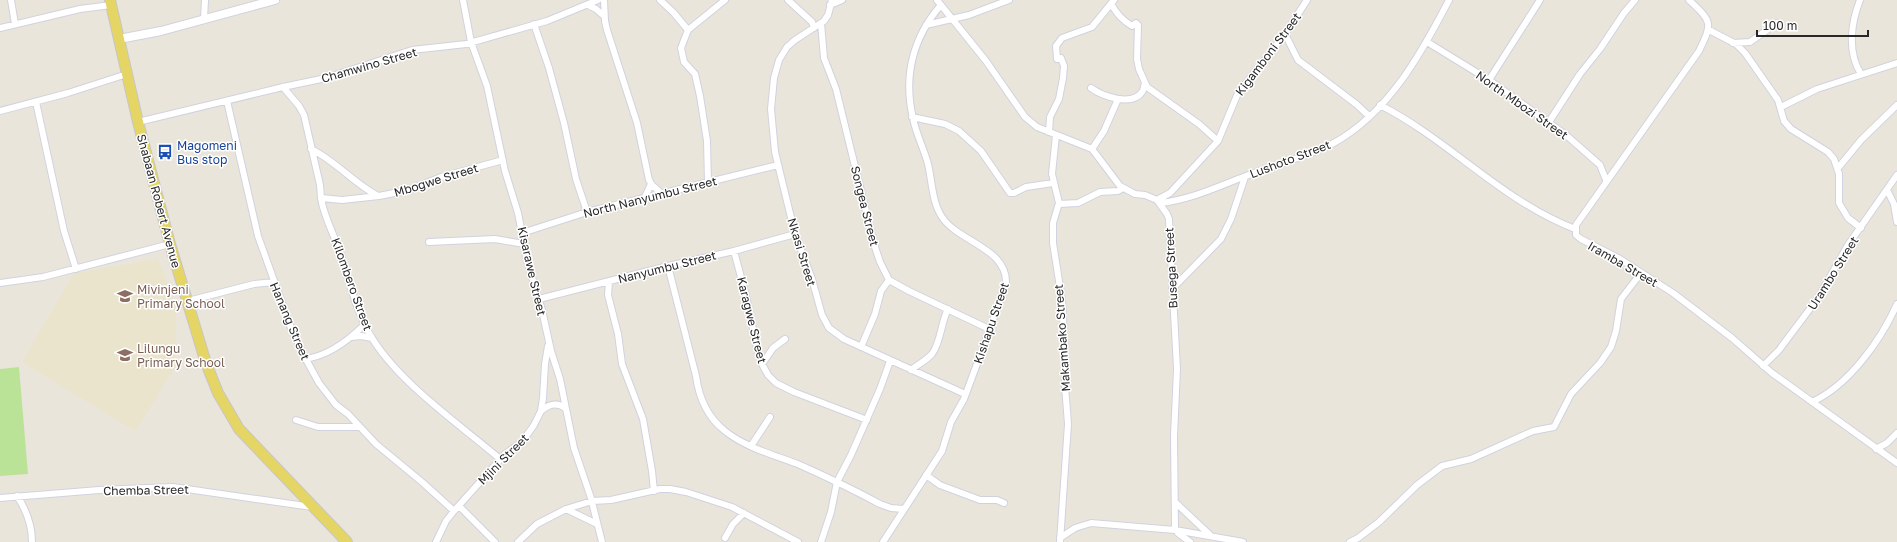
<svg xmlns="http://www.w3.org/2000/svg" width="1897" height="542" font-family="'Golos Text',sans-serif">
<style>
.education{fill:#eae4cc}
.pitch{fill:#bbe398}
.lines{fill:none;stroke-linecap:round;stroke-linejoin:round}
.minor-casing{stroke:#d1d2e0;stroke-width:8}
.tertiary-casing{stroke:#d1d2e0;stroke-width:10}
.primary-casing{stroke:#c7c7c7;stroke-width:12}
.minor{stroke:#fff;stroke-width:6}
.tertiary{stroke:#fff;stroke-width:8}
.primary{stroke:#e4d565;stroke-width:10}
.labels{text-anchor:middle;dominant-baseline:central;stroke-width:3;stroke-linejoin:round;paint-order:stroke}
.street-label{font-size:12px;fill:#282828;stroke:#fff}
.transit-label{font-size:12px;fill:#164399;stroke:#fff;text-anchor:start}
.education-label{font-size:12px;fill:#785e54;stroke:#fff;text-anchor:start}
</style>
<rect width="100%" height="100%" fill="#eae5db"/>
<path class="education" d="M 158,259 L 176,307 L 176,366 L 135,431 L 22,362 L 74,273 Z"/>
<path class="pitch" d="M 19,367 L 28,474 L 0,476 L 0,369 Z"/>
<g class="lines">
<defs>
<path id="minor" d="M 11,0 L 15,24
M 463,0 L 471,42 L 487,86 L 505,171 L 518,213 L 528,264 L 542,310 L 551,351 L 560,379 L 574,448 L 591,498 L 602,542
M 604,0 L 605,21 L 607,30 L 637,123 L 649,180 L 652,185 L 662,194
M 660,0 L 673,12 L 688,30 L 681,48 L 684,62 L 695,74 L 700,96 L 707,141 L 708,183
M 788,0 L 812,22 L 814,28
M 832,0 L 828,15 L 824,21 L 795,40 L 787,47 L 779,60 L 774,78 L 771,109 L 775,152 L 795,234 L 812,279 L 822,315 L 829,328 L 844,339 L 965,394
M 937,0 L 986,61 L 1025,117 L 1037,127 L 1092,149 L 1120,186 L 1135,194 L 1145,195 L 1157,200 L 1167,214 L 1169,219 L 1177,369 L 1174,436 L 1175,530 L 1243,542
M 1689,0 C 1712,22 1713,22 1699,51 L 1576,225 L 1576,235 L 1581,239 L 1620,259 L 1673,293 L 1732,338 L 1772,373 L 1897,463
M 1860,0 C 1851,23 1847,52 1861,74
M 1111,4 C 1117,14 1122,20 1132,26 L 1136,23 L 1138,25 L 1137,59 L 1139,69 L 1147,87 L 1199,124 L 1218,141
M 588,5 L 596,9 L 604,16
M 830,5 L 842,0
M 204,19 L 205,0
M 821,23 L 824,58 L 836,89 L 874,244 L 880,262 L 889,280 L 909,291 L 989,329
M 534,24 L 549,68 L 564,123 L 576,179 L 587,212
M 926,25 L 969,15 L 1009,0
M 0,28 L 80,9 L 111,5
M 688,30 L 725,0
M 1709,30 L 1736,44 L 1745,53 L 1778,100 L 1784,121 L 1791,129 L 1828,152 L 1834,159 L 1839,174 L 1839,203 L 1848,218 L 1861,228
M 1285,34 L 1298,60 L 1356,104 L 1369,116
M 1427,42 L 1489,80 L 1566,135 L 1600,165 L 1606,180
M 1733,43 L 1750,42 L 1777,23
M 1489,80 L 1540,0
M 283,87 L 299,106 L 304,115 L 320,185 L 321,198 L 342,200 L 379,196 L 409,190 L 441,177 L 503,160
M 1091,88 C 1102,96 1132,107 1142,92 C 1144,90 1144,85 1145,83
M 227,101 L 258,236 L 291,328 L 303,354 L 319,383 L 336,405 L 348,414 L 376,444 L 422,482 L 454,511
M 36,102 L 64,231 L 76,269
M 1380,105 C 1449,140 1502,201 1575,229
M 1781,107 L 1817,89 L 1897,63
M 0,111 L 68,93 L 127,74
M 912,117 L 945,124 L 959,131 L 981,151 L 1010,193 L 1014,193 L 1026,187 L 1053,183
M 138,122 L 283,87 L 326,78 L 412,50 L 466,44 L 547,21 L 598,0
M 1549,122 L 1580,74 L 1600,49 L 1624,13 L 1635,0
M 1049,132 L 1050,117 L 1059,99 L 1063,78 L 1064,66 L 1061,58 L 1057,59 L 1056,46 L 1062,38 L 1092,27 L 1114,0
M 1056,135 L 1052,174 L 1059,203 L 1053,223 L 1053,243 L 1062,300 L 1065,355 L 1065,386 L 1068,424 L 1060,542
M 311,149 C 336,161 353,183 378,196
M 1092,149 L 1104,131 L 1118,99
M 1838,168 L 1861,140 L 1897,105
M 1887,190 L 1894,204 L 1897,222
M 321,198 C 324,218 335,236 341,255 C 349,281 356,309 369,333 C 396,381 458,423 500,459
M 644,199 L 651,184
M 1157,200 L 1170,193 L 1218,141 L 1238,93 L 1283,37 L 1307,0
M 1160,203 C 1190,200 1219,186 1246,176 C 1275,165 1305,157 1332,144 C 1388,114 1421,54 1449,0
M 1059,204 L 1078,203 L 1100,192 L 1118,191 L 1123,188
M 522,233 L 587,212 L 778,165
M 429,242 L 495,239 L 524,244
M 734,251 L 746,296 L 757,348 L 762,364 L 768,375 L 776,383 L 794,392 L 867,420
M 668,266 L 696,376 C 699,398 707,417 725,431 C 746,448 775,455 800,465 C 827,477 854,490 880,504 L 891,508 L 904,509
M 609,282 L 608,295 L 618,334 L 622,364 L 643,419 L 652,471 L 654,491
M 0,283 L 43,277 L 170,244
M 1172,289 L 1221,239 L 1231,219 L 1245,177
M 539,299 L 668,266 L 734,251 L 795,234
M 188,301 L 254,284 L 274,282
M 351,337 L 361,336 L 372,338
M 861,347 L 875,314 L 881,291 L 889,280
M 305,359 C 328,356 349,340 365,324
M 762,364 L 773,348 L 785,339
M 1763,366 L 1779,350 L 1818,298 L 1848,245 L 1897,175
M 911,370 C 917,365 927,360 932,354 C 941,342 941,322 948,309
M 1812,402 C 1849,385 1881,340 1897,304
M 541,411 C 549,404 557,402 565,408
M 296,420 L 318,427 L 359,427
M 751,446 L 770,417
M 1876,449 L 1887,443 L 1897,433
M 926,475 L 940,485 L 980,500 L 997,500 L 1004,503
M 17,496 C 27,511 32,525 32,542
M 0,498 L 99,490 L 173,487 L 312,507
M 1176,503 L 1210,535
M 459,506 L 495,542
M 566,509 L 592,501 L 611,500 L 660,489 L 670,489 L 686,492 L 732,507 L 798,542
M 1178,533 L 1190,542
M 725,538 L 733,524 L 744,513
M 1060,538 L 1075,528 L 1091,523 L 1175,530
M 436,542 L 446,521 L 454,511 L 505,454 L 522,442 L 534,425 L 541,411 L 543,398 L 545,364 L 548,346
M 518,542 L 537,524 L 566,509 L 597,524
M 821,542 L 831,512 L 837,482 L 851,455 L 880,389 L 890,361
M 883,542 L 942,451 L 951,422 L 964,399 L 981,353 L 1006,284 C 1008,248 958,242 942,217 C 932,202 932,181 928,164 C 924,149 916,134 913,118 C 903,76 913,37 941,5
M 1350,542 L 1358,538 L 1379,522 L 1417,485 L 1442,466 L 1471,459 L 1533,431 L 1554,427 L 1571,394 L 1600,363 L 1611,347 L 1616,331 L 1621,299 L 1641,273"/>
<path id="tertiary" d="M 119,39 L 161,31 L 275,0"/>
<path id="primary" d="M 110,0 L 138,122 L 170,244 L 206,363 L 218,393 L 239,429 L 347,542"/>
</defs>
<use href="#minor" class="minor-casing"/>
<use href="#tertiary" class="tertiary-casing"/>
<use href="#primary" class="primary-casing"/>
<use href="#minor" class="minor"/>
<use href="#tertiary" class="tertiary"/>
<use href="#primary" class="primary"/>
</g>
<defs>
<symbol id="bus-bare" viewBox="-9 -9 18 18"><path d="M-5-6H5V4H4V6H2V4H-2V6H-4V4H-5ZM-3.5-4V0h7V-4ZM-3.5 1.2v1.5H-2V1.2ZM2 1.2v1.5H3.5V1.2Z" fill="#1a4fb4" stroke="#fff" stroke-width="2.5" paint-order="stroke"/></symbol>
<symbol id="school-bare" viewBox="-9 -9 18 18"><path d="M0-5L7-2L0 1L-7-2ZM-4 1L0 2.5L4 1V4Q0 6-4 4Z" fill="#8d6e63" stroke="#fff" stroke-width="2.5" paint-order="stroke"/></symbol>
</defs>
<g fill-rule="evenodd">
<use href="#bus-bare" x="154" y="141" width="22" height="22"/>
<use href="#school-bare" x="114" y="285" width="22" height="22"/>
<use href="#school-bare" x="114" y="344" width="22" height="22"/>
</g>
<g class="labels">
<g class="street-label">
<text transform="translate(1268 54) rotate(-53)">Kigamboni Street</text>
<text transform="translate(369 65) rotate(-16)">Chamwino Street</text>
<text transform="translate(1522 105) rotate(35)">North Mbozi Street</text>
<text transform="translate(1290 159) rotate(-21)">Lushoto Street</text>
<text transform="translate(436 180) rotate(-17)">Mbogwe Street</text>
<text transform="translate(650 197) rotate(-14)">North Nanyumbu Street</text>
<text transform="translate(159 201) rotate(75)">Shabaan Robert Avenue</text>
<text transform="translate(865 206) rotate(76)">Songea Street</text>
<text transform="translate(802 252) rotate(73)">Nkasi Street</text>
<text transform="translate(1623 264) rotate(30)">Iramba Street</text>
<text transform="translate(667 267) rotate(-14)">Nanyumbu Street</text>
<text transform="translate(1171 268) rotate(-93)">Busega Street</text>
<text transform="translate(532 271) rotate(77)">Kisarawe Street</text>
<text transform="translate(1833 273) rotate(-58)">Urambo Street</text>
<text transform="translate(352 284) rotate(70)">Kilombero Street</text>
<text transform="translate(752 320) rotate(76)">Karagwe Street</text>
<text transform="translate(290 321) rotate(67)">Hanang Street</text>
<text transform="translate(991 323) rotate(-71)">Kishapu Street</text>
<text transform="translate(1062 338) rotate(-94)">Makambako Street</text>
<text transform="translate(503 459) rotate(-45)">Mjini Street</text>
<text transform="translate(146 490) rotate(-1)">Chemba Street</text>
</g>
<g class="transit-label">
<text x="177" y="145">Magomeni<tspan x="177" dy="14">Bus stop</tspan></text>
</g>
<g class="education-label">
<text x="137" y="289">Mivinjeni<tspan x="137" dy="14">Primary School</tspan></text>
<text x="137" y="348">Lilungu<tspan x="137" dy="14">Primary School</tspan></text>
</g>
</g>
<path d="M1757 30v6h111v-6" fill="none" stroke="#282828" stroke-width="2"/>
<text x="1763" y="30" font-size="12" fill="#282828" stroke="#ffffff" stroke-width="3" paint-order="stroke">100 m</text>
</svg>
